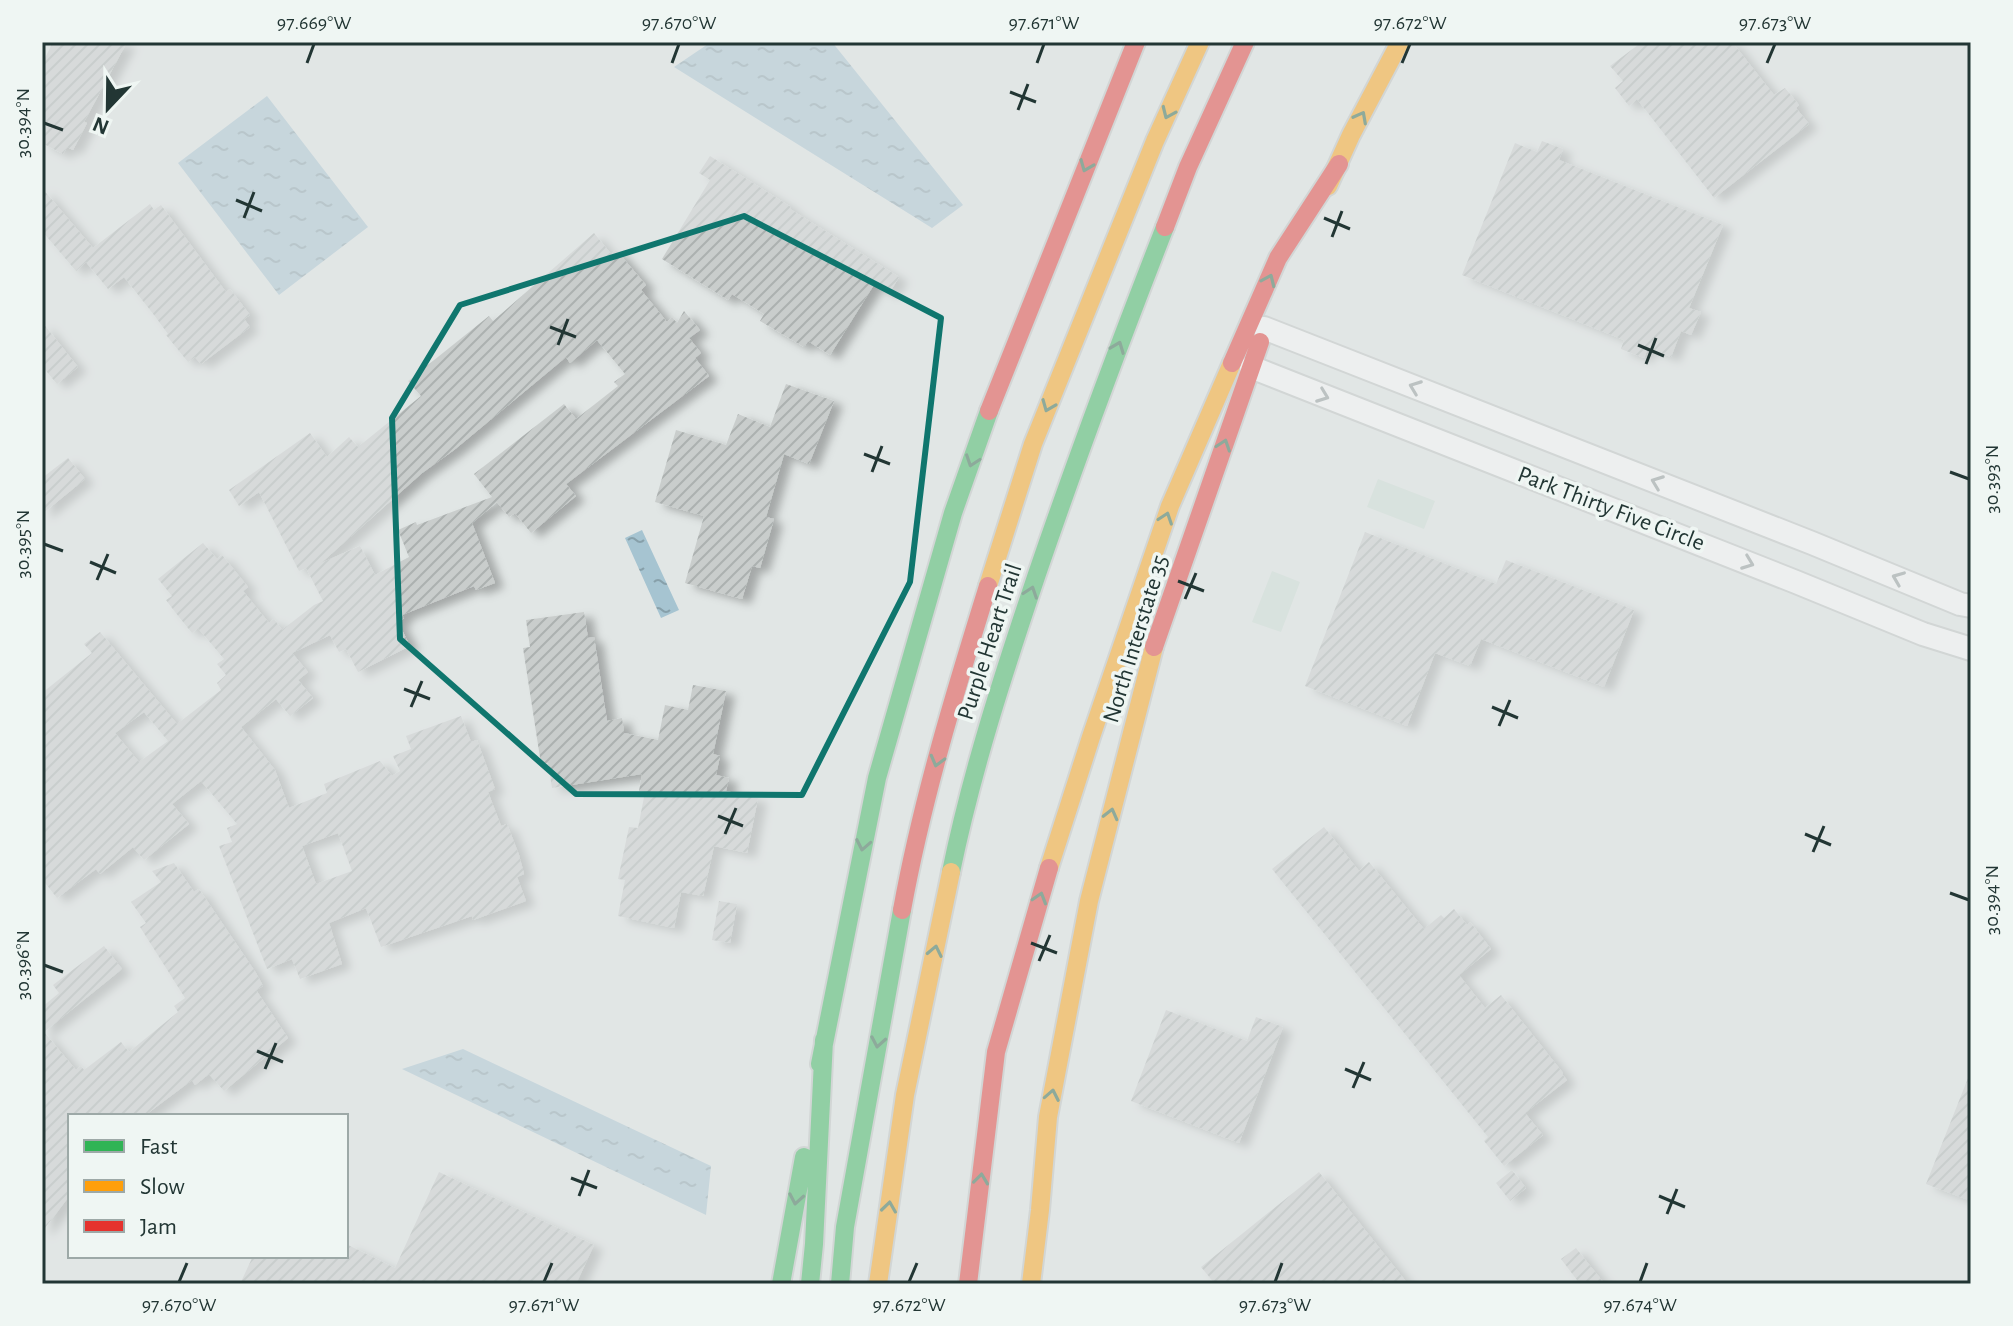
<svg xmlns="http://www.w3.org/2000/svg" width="2013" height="1326" font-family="'Alegreya Sans',sans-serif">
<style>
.pitch{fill:#ccded4}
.water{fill:url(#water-ripples)}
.building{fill:url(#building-hatch);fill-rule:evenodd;filter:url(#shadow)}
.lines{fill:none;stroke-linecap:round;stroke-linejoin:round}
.street-casing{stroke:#bec3c2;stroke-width:26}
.fast-casing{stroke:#bec3c2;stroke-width:22}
.slow-casing{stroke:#bec3c2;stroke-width:22}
.jam-casing{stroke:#bec3c2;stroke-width:22}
.street{stroke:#fafbfb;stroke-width:22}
.fast{stroke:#30b455;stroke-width:18}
.slow{stroke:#ff9f0a;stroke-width:18}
.jam{stroke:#e5322d;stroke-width:18}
.oneway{stroke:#276240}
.oneway2{stroke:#8e9898}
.marked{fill:none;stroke:#0f766e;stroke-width:6;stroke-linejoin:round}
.ticks{fill:none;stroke:#223634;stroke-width:3}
.labels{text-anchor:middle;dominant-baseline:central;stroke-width:7;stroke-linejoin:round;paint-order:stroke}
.street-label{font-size:24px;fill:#223634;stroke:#eff6f3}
.neatline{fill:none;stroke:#223634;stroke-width:3}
.ticks-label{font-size:20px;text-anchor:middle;fill:#223634}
</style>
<defs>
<pattern id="water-ripples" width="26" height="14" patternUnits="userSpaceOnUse" patternTransform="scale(2)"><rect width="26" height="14" fill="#a6c4d1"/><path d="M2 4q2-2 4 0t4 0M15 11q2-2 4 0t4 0" fill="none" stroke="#87a0aa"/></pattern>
<pattern id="building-hatch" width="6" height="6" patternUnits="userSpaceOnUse" patternTransform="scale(2)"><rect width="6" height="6" fill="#c9cdcc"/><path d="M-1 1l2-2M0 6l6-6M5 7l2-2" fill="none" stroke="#acb1b0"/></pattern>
<filter id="shadow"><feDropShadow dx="9" dy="5" stdDeviation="4" flood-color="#0004"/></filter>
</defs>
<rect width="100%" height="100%" fill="#e1e6e5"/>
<path class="pitch" d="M 1378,479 L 1435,501 L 1424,529 L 1367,507 Z
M 1272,571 L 1300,582 L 1281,632 L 1252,622 Z"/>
<path class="water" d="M 711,42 L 832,42 L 963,205 L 932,228 L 674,67 Z
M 267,96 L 368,227 L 279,295 L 178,163 Z
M 642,530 L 679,610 L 661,618 L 625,538 Z
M 463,1049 L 711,1166 L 706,1215 L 402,1069 Z"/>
<path class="building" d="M 53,42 L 127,42 L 84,122 L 87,123 L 73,150 L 67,147 L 63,154 L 42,143 L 42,64 Z
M 1642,42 L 1732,42 L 1774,95 L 1785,88 L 1799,105 L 1796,108 L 1809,124 L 1714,198 L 1637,99 L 1629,106 L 1615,88 L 1623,81 L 1610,66 Z
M 1542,141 L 1563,149 L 1559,160 L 1723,225 L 1689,308 L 1701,312 L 1691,335 L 1681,331 L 1671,357 L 1648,348 L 1644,358 L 1621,349 L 1624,340 L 1462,275 L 1515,143 L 1537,152 Z
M 710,156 L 791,207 L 790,209 L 899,277 L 890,292 L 875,283 L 830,355 L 808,341 L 804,347 L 760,321 L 764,314 L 732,294 L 728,300 L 662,259 L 710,180 L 699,173 Z
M 42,188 L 93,248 L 150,204 L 154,210 L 161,205 L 226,292 L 230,289 L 250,315 L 244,319 L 250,327 L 201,364 L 195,357 L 188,362 L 166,335 L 168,334 L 154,315 L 124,277 L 108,289 L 86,262 L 76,271 L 42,231 Z
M 594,233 L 611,254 L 616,250 L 646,285 L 641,290 L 667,322 L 672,317 L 677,323 L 684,311 L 700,330 L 689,338 L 701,353 L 695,358 L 709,376 L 566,484 L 576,496 L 531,533 L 515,513 L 509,517 L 497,502 L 472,523 L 495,583 L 476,590 L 474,586 L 402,615 L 404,618 L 398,622 L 410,646 L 358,672 L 346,649 L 339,652 L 330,635 L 292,653 L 308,672 L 298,680 L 313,698 L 290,716 L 276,699 L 241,727 L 275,770 L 289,808 L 327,793 L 324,784 L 380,761 L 392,776 L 400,771 L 393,756 L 411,749 L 406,736 L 461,716 L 471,742 L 477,740 L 495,789 L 488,792 L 501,826 L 507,824 L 519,855 L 524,874 L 517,877 L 526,901 L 473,920 L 472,916 L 381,947 L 366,908 L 329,923 L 342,964 L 300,979 L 292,959 L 267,969 L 219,846 L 232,842 L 227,828 L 237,824 L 201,781 L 172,804 L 189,824 L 144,860 L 133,847 L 100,874 L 96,869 L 57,898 L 42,879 L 42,693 L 92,653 L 84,644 L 100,632 L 177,724 L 221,690 L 217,683 L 226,675 L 217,664 L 224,659 L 198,628 L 192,633 L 175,612 L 166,600 L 172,596 L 158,579 L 203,543 L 217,559 L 222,555 L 248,587 L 243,591 L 269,623 L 274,619 L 282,630 L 314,605 L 323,601 L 306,568 L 299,571 L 259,492 L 239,506 L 229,490 L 310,433 L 327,457 L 349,437 L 358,447 L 421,396 L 408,381 L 489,316 L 493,321 ZM 597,340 L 625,374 L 614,382 L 618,386 L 576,419 L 564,404 L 474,474 L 492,497 L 417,525 L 416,522 L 398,530 L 409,557 L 375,575 L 360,546 L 321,563 L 422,473 L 454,450 L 566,357 L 570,363 ZM 144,712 L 168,741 L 139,762 L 115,733 ZM 338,833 L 352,871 L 316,884 L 302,846 Z
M 42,322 L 78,367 L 57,384 L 42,366 Z
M 786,384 L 834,401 L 809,464 L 784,454 L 766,517 L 774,519 L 760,568 L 752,566 L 742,599 L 685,583 L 704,516 L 655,502 L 676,430 L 726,445 L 738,414 L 770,427 Z
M 68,458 L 85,479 L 42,514 L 42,478 Z
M 1365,532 L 1496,584 L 1506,560 L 1634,610 L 1604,687 L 1481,639 L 1470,666 L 1435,653 L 1407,726 L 1305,686 Z
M 584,612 L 588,638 L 594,637 L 607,721 L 622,718 L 624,733 L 658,740 L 665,705 L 688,710 L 693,685 L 726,691 L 713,754 L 720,756 L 716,775 L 729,778 L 726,791 L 758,798 L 747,853 L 714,846 L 703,896 L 681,892 L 674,928 L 618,916 L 625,880 L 618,879 L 629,827 L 638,828 L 645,792 L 639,791 L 642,774 L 552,788 L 548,763 L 541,764 L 523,648 L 530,647 L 526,620 Z
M 1324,827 L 1359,871 L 1369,862 L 1424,929 L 1441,915 L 1444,918 L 1454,909 L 1467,925 L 1470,922 L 1491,949 L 1459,975 L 1485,1008 L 1501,995 L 1563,1073 L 1562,1074 L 1567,1080 L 1525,1113 L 1543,1135 L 1504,1166 L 1484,1141 L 1488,1137 L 1272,869 Z
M 174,863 L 194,892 L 199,889 L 256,973 L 263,986 L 256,990 L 288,1038 L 224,1091 L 209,1074 L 195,1085 L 192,1080 L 144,1116 L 70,1116 L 70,1195 L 42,1232 L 42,1007 L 59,993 L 53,985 L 104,946 L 122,969 L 44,1032 L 76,1070 L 81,1066 L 84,1070 L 121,1042 L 129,1052 L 178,1012 L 174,1006 L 185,998 L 140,927 L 146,923 L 131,902 L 161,882 L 152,871 Z
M 719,901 L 737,904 L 730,943 L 712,940 Z
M 1166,1010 L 1247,1041 L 1256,1017 L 1283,1027 L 1239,1143 L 1131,1101 Z
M 1970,1073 L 1971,1073 L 1971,1201 L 1926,1184 Z
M 1512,1170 L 1526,1188 L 1510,1201 L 1496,1183 Z
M 439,1172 L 594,1245 L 576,1284 L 240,1284 L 253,1256 L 346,1256 L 346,1244 L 395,1268 Z
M 1319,1172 L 1408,1284 L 1215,1284 L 1201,1267 Z
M 1576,1248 L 1591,1267 L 1605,1284 L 1580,1284 L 1561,1259 Z"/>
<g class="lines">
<defs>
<path id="street" d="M 1264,328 L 1812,543 L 1960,604 L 1971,606
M 1251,367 L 1796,582 L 1923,634 L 1971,649"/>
<path id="fast" d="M 951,872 C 972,770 1004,672 1037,574 C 1077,457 1120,342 1165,227
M 820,1064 L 877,778 L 953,513 L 989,411
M 781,1284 L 804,1157
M 810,1284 L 814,1244 L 824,1040
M 840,1284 L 845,1227 L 902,910"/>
<path id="slow" d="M 1328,186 L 1351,135 L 1400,42
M 988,586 L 1033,444 L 1155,141 L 1200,42
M 1049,868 L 1091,737 L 1170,506 L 1232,363
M 878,1284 L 905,1095 L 951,872
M 1031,1284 L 1040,1210 L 1048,1117 L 1089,901 L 1154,647"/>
<path id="jam" d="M 1165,227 L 1188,167 L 1245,42
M 1232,363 L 1278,258 L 1339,164
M 989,411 L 1136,42
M 1154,647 L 1260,342
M 902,910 C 922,800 955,692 988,586
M 968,1284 L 996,1052 L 1049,868"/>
</defs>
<use href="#street" class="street-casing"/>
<use href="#fast" class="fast-casing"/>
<use href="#slow" class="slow-casing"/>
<use href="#jam" class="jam-casing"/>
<use href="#street" class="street"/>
<use href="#fast" class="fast"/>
<use href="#slow" class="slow"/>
<use href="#jam" class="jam"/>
</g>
<defs><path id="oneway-chevron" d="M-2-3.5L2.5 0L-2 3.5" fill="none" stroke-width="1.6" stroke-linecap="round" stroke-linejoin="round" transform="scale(2)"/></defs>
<g class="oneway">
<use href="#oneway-chevron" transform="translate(1168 113) rotate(114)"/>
<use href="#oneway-chevron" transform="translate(1361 117) rotate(-62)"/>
<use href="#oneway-chevron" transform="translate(1086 166) rotate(112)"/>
<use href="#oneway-chevron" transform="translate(1269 280) rotate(-66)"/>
<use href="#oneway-chevron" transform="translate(1118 347) rotate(-69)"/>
<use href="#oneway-chevron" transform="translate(1048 406) rotate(112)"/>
<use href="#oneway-chevron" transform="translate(1224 445) rotate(-71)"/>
<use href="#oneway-chevron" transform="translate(972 461) rotate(109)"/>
<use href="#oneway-chevron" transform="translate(1166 518) rotate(-71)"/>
<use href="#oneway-chevron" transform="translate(1031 592) rotate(-71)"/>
<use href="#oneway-chevron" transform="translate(937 761) rotate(105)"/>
<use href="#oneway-chevron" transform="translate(1111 814) rotate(-76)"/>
<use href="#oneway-chevron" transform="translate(863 845) rotate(101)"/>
<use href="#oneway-chevron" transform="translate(1040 898) rotate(-73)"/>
<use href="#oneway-chevron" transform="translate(935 951) rotate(-78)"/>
<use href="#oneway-chevron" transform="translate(878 1042) rotate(100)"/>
<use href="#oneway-chevron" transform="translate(1052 1095) rotate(-79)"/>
<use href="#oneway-chevron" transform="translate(981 1179) rotate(-83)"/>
<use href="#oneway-chevron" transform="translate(796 1199) rotate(100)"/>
<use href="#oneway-chevron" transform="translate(889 1207) rotate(-82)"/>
</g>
<g class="oneway2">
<use href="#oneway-chevron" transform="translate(1415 387) rotate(-159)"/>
<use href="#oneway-chevron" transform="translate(1323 396) rotate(21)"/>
<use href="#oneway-chevron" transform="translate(1657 482) rotate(-159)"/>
<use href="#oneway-chevron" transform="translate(1748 563) rotate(21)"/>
<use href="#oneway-chevron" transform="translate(1898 578) rotate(-158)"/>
</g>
<path d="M0 0H2013V1326H0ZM 744,216 L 941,318 L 910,582 L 802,795 L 576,794 L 400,639 L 392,418 L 460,305 Z" fill="#e1e6e5" fill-opacity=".55" fill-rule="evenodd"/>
<path class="marked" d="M 744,216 L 941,318 L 910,582 L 802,795 L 576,794 L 400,639 L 392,418 L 460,305 Z"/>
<path class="ticks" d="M 307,63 L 314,44M 672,63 L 679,44M 1037,63 L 1044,44M 1402,63 L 1410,44M 1767,63 L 1775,44M 1010,92 L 1036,102M 1018,110 L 1028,84M 44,123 L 63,130M 236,200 L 262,211M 244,218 L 254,192M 1324,218 L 1350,229M 1332,237 L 1342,211M 550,327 L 576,337M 558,345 L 568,319M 1638,345 L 1664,356M 1646,364 L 1656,338M 864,454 L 890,464M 872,472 L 882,446M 1950,472 L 1969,479M 44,544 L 63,551M 90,562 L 116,573M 97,580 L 108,554M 1178,581 L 1204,591M 1185,599 L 1196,573M 404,689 L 430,699M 411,707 L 422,681M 1492,707 L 1518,718M 1499,726 L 1510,700M 718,816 L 743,826M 725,834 L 736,808M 1805,834 L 1831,845M 1813,852 L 1824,826M 1950,893 L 1969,900M 1031,943 L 1057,953M 1039,961 L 1050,935M 44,965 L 63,972M 257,1051 L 283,1062M 265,1069 L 276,1043M 1345,1069 L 1371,1080M 1353,1088 L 1364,1062M 571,1178 L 597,1188M 579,1196 L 589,1170M 1659,1196 L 1685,1207M 1667,1214 L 1677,1189M 179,1282 L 187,1263M 544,1282 L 552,1263M 909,1282 L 917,1263M 1275,1282 L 1282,1263M 1640,1282 L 1647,1263"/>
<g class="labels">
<g class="street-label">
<text transform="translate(1611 509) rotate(21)">Park Thirty Five Circle</text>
<text transform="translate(1136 639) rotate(-73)">North Interstate 35</text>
<text transform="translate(990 642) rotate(-72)">Purple Heart Trail</text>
</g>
</g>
<rect width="2013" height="1326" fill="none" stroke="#eff6f3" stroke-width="88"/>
<rect x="68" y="1114" width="280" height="144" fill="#eff6f3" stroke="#9da9a7" stroke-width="2"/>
<rect x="84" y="1140" width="40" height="12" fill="#30b455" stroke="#9da9a7" stroke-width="2"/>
<text x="140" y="1154" font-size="24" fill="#223634">Fast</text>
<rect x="84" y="1180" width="40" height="12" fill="#ff9f0a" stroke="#9da9a7" stroke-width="2"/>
<text x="140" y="1194" font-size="24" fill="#223634">Slow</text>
<rect x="84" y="1220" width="40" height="12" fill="#e5322d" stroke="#9da9a7" stroke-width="2"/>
<text x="140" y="1234" font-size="24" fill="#223634">Jam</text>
<g transform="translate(108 108) rotate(202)" stroke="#eff6f3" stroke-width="6" paint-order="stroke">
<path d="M0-6L14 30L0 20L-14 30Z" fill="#223634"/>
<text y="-12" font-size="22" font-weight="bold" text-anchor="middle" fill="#223634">N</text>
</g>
<rect x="44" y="44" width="1925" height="1238" class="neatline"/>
<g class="ticks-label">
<text x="314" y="29">97.669°W</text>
<text x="679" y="29">97.670°W</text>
<text x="1044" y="29">97.671°W</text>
<text x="1410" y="29">97.672°W</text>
<text x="1775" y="29">97.673°W</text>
<text transform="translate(22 123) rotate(-90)" y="7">30.394°N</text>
<text transform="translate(1991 479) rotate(-90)" y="7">30.393°N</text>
<text transform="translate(22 544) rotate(-90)" y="7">30.395°N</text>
<text transform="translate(1991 900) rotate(-90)" y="7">30.394°N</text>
<text transform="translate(22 965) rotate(-90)" y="7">30.396°N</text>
<text x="179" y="1311">97.670°W</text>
<text x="544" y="1311">97.671°W</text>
<text x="909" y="1311">97.672°W</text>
<text x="1275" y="1311">97.673°W</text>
<text x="1640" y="1311">97.674°W</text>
</g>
</svg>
